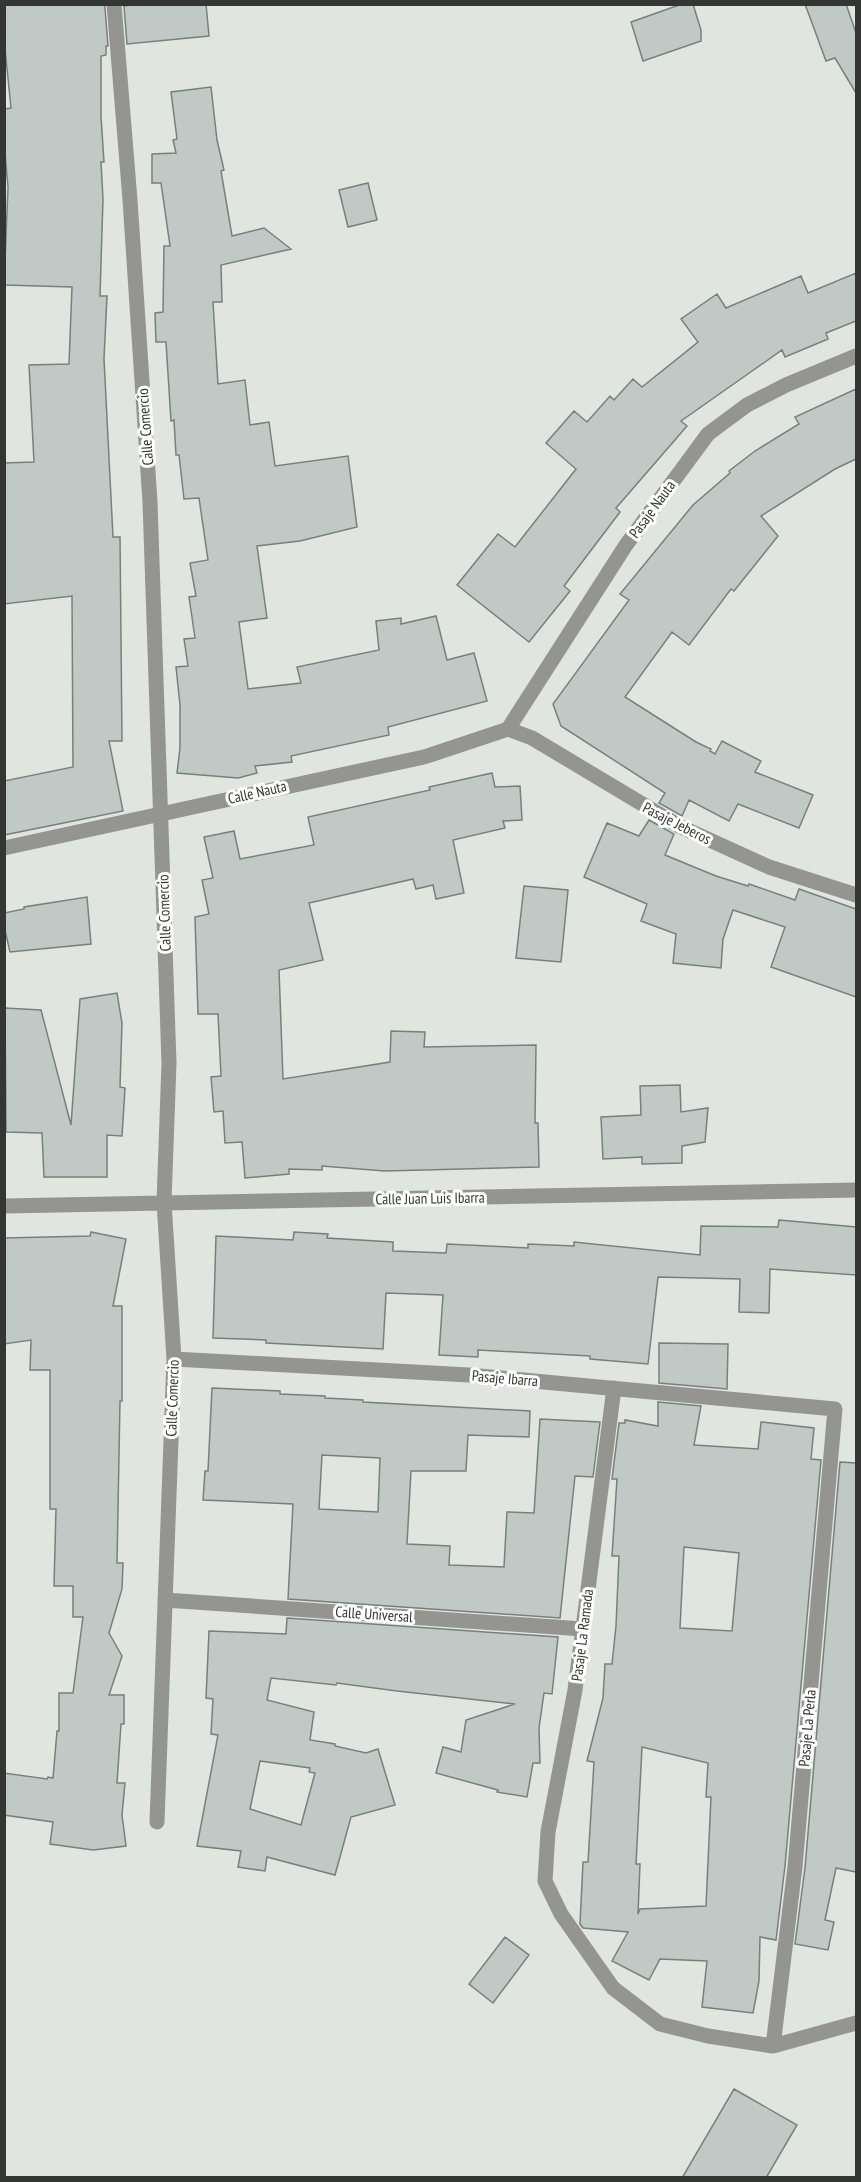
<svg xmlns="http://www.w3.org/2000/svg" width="861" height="2182" font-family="'PT Sans Narrow',sans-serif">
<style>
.building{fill:#c0c9c6;stroke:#78807d;stroke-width:1.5;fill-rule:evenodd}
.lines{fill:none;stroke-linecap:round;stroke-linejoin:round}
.minor{stroke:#949491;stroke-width:15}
.labels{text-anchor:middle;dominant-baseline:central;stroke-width:6;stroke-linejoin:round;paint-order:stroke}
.street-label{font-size:15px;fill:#343633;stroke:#fff}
</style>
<rect width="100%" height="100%" fill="#e0e5df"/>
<path class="building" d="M 4,4 L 104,4 L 105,8 L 108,46 L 106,46 L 106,55 L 101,56 L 101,117 L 104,162 L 101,162 L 103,199 L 100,296 L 107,296 L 104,359 L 113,537 L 120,537 L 122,741 L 109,741 L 123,811 L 4,835 L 4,781 L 73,767 L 72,596 L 4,604 L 4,463 L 34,462 L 29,365 L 69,364 L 72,287 L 4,285 L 8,187 L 4,142 L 4,109 L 11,108 L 4,39 Z
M 141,4 L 206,4 L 209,36 L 127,44 L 124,6 Z
M 682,4 L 693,4 L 701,30 L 701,41 L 643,61 L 631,22 Z
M 805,4 L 846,4 L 856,33 L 856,93 L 835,58 L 826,61 Z
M 211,87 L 217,140 L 224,170 L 221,171 L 232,236 L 264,228 L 291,249 L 221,265 L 222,302 L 213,302 L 218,384 L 245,380 L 250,425 L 269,422 L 275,466 L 348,456 L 357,527 L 300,541 L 257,546 L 267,618 L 239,622 L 248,689 L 301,683 L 297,667 L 379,650 L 376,621 L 401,618 L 401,624 L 436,616 L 447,660 L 474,653 L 487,701 L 388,727 L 389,735 L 291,756 L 292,762 L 255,766 L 257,773 L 238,778 L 177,773 L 180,748 L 180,705 L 176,667 L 188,666 L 184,639 L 195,638 L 189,597 L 196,596 L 190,563 L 208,560 L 199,498 L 184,499 L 179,455 L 176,455 L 174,420 L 171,421 L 166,342 L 156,342 L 155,313 L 163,312 L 164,246 L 170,246 L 161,183 L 152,183 L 152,154 L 176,153 L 173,140 L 177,139 L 171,92 Z
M 368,183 L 377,220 L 348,227 L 339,190 Z
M 856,273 L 856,321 L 826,333 L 828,339 L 785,357 L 782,350 L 681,421 L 687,426 L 616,508 L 620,512 L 564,586 L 570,591 L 529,642 L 457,585 L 498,534 L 515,547 L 576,469 L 546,443 L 574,411 L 587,422 L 610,396 L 614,400 L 633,379 L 642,387 L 698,342 L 681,319 L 717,294 L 726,308 L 801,276 L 808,293 Z
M 856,389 L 856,459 L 835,469 L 761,516 L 778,536 L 734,591 L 731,589 L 689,645 L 672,632 L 625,697 L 696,742 L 711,749 L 710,751 L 715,754 L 722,741 L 761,761 L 755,772 L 813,795 L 799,828 L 738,804 L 729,821 L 689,800 L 682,816 L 659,803 L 665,793 L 561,726 L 553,704 L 629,600 L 620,594 L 693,505 L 730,473 L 729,471 L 755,451 L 799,424 L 795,417 Z
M 492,773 L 495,787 L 520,786 L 522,820 L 503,821 L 505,828 L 453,840 L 464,893 L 436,899 L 433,885 L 416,889 L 413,879 L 309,903 L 323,960 L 279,970 L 283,1079 L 390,1062 L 391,1031 L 425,1032 L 424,1047 L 536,1045 L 535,1123 L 538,1123 L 539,1167 L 385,1171 L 322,1166 L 322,1170 L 289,1169 L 289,1174 L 245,1178 L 242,1142 L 225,1143 L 223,1111 L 214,1112 L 211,1077 L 221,1076 L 218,1014 L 198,1014 L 195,917 L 209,914 L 202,880 L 213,878 L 204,837 L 234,831 L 240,859 L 314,845 L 308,817 L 430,790 L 429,787 Z
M 649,820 L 674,834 L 665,855 L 716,876 L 748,886 L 749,884 L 795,900 L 799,889 L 856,909 L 856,997 L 771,967 L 785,927 L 733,910 L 723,939 L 721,968 L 673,963 L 676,934 L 641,921 L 647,904 L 584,877 L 607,823 L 639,836 Z
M 524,886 L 568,890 L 561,962 L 516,958 Z
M 87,897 L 91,944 L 10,952 L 4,926 L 4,913 L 24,909 L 24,907 Z
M 117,993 L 122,1023 L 120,1087 L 125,1088 L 122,1136 L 107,1135 L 107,1177 L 44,1177 L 42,1133 L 6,1132 L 5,1008 L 41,1010 L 71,1125 L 80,999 Z
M 680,1085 L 681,1112 L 708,1108 L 705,1142 L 682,1146 L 682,1163 L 642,1164 L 642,1157 L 603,1159 L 601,1117 L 641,1115 L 640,1086 Z
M 779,1220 L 856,1227 L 856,1275 L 770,1269 L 769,1313 L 739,1312 L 740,1279 L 658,1277 L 648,1364 L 590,1359 L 590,1356 L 478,1350 L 478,1357 L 439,1355 L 443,1295 L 386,1293 L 383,1349 L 266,1343 L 266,1340 L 213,1338 L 216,1236 L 293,1240 L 294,1232 L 328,1234 L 327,1238 L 393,1242 L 393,1251 L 446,1253 L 447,1244 L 528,1248 L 528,1244 L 574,1246 L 574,1242 L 700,1255 L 701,1226 L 778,1227 Z
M 91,1232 L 126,1239 L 113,1306 L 122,1306 L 122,1401 L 120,1401 L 117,1563 L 123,1563 L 122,1589 L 109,1633 L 122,1656 L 109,1695 L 124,1695 L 124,1724 L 121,1724 L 117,1783 L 125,1783 L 122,1815 L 126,1846 L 93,1850 L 50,1844 L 53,1822 L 4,1815 L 4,1773 L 47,1779 L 48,1777 L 53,1778 L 57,1731 L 59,1731 L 59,1693 L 73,1693 L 83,1617 L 73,1617 L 73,1586 L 54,1586 L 56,1509 L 50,1509 L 50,1370 L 30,1370 L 31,1340 L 4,1344 L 4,1238 L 90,1236 Z
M 659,1343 L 728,1344 L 727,1389 L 659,1383 Z
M 212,1388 L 280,1391 L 280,1394 L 325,1396 L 325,1398 L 363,1400 L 363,1402 L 530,1411 L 529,1437 L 468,1435 L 466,1471 L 411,1471 L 407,1544 L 450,1546 L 449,1565 L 504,1567 L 507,1512 L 534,1513 L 540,1419 L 600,1422 L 593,1477 L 575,1476 L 560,1618 L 288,1599 L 293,1504 L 203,1500 L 205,1471 L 208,1471 ZM 322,1455 L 380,1458 L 378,1512 L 319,1509 Z
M 658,1402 L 701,1406 L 694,1445 L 758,1449 L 761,1422 L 814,1428 L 811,1459 L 821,1460 L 785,1866 L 776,1940 L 760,1937 L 759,1981 L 753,2013 L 702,2007 L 707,1961 L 660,1959 L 649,1980 L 612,1961 L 628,1932 L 583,1928 L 580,1924 L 583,1862 L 588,1862 L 594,1762 L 587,1761 L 603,1698 L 605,1664 L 612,1664 L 616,1626 L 619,1556 L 612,1556 L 617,1479 L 612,1479 L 619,1423 L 625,1423 L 625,1420 L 658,1426 ZM 684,1547 L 739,1553 L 732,1631 L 680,1628 ZM 642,1747 L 708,1763 L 706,1797 L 711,1797 L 706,1906 L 640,1909 L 638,1914 L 640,1864 L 636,1864 Z
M 840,1462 L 856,1463 L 856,1872 L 836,1868 L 825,1920 L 834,1922 L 828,1950 L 795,1944 L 805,1868 Z
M 287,1618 L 558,1637 L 552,1694 L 544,1693 L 539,1728 L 540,1763 L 533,1763 L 527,1797 L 497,1792 L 498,1790 L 436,1773 L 443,1747 L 461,1752 L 466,1720 L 515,1704 L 397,1691 L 337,1683 L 336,1685 L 271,1678 L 267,1700 L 314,1712 L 310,1740 L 335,1744 L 335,1746 L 366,1753 L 378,1749 L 395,1805 L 351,1817 L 335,1875 L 267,1857 L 265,1871 L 238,1867 L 241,1851 L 197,1846 L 218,1735 L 211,1734 L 213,1699 L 206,1698 L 209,1631 L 286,1634 ZM 260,1761 L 310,1768 L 309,1772 L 315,1773 L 301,1825 L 250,1809 Z
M 505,1937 L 529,1955 L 493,2003 L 469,1984 Z
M 734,2089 L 797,2125 L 766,2178 L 682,2178 Z"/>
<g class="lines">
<path class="minor" d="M 114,4 L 130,200 L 150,502 L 169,1063 L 164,1202 L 174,1359 L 157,1822
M 508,729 L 626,545 L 708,434 L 747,405 L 786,385 L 856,356
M 508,729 L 532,738 L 679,826 L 769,867 L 856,895
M 4,848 L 424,757 L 508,729
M 4,1206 L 856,1190
M 174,1359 L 469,1375 L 835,1409 L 795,1867 L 773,2046
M 614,1388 L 575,1690 L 548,1832 L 545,1881 L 561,1914 L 613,1988 L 660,2024 L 708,2036 L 773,2046 L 856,2023
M 165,1600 L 583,1629"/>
</g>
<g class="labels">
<g class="street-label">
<text transform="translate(145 427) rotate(-94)">Calle Comercio</text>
<text transform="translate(652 509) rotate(-54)">Pasaje Nauta</text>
<text transform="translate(257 792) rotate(-13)">Calle Nauta</text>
<text transform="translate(677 823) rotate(27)">Pasaje Jeberos</text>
<text transform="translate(164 913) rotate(-92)">Calle Comercio</text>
<text transform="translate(430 1198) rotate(-1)">Calle Juan Luis Ibarra</text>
<text transform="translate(505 1378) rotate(5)">Pasaje Ibarra</text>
<text transform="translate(172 1398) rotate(-88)">Calle Comercio</text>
<text transform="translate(374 1614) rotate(4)">Calle Universal</text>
<text transform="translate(582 1635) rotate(-83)">Pasaje La Ramada</text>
<text transform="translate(807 1728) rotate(-85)">Pasaje La Perla</text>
</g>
</g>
<rect width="861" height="2182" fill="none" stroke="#343633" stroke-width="12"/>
</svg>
